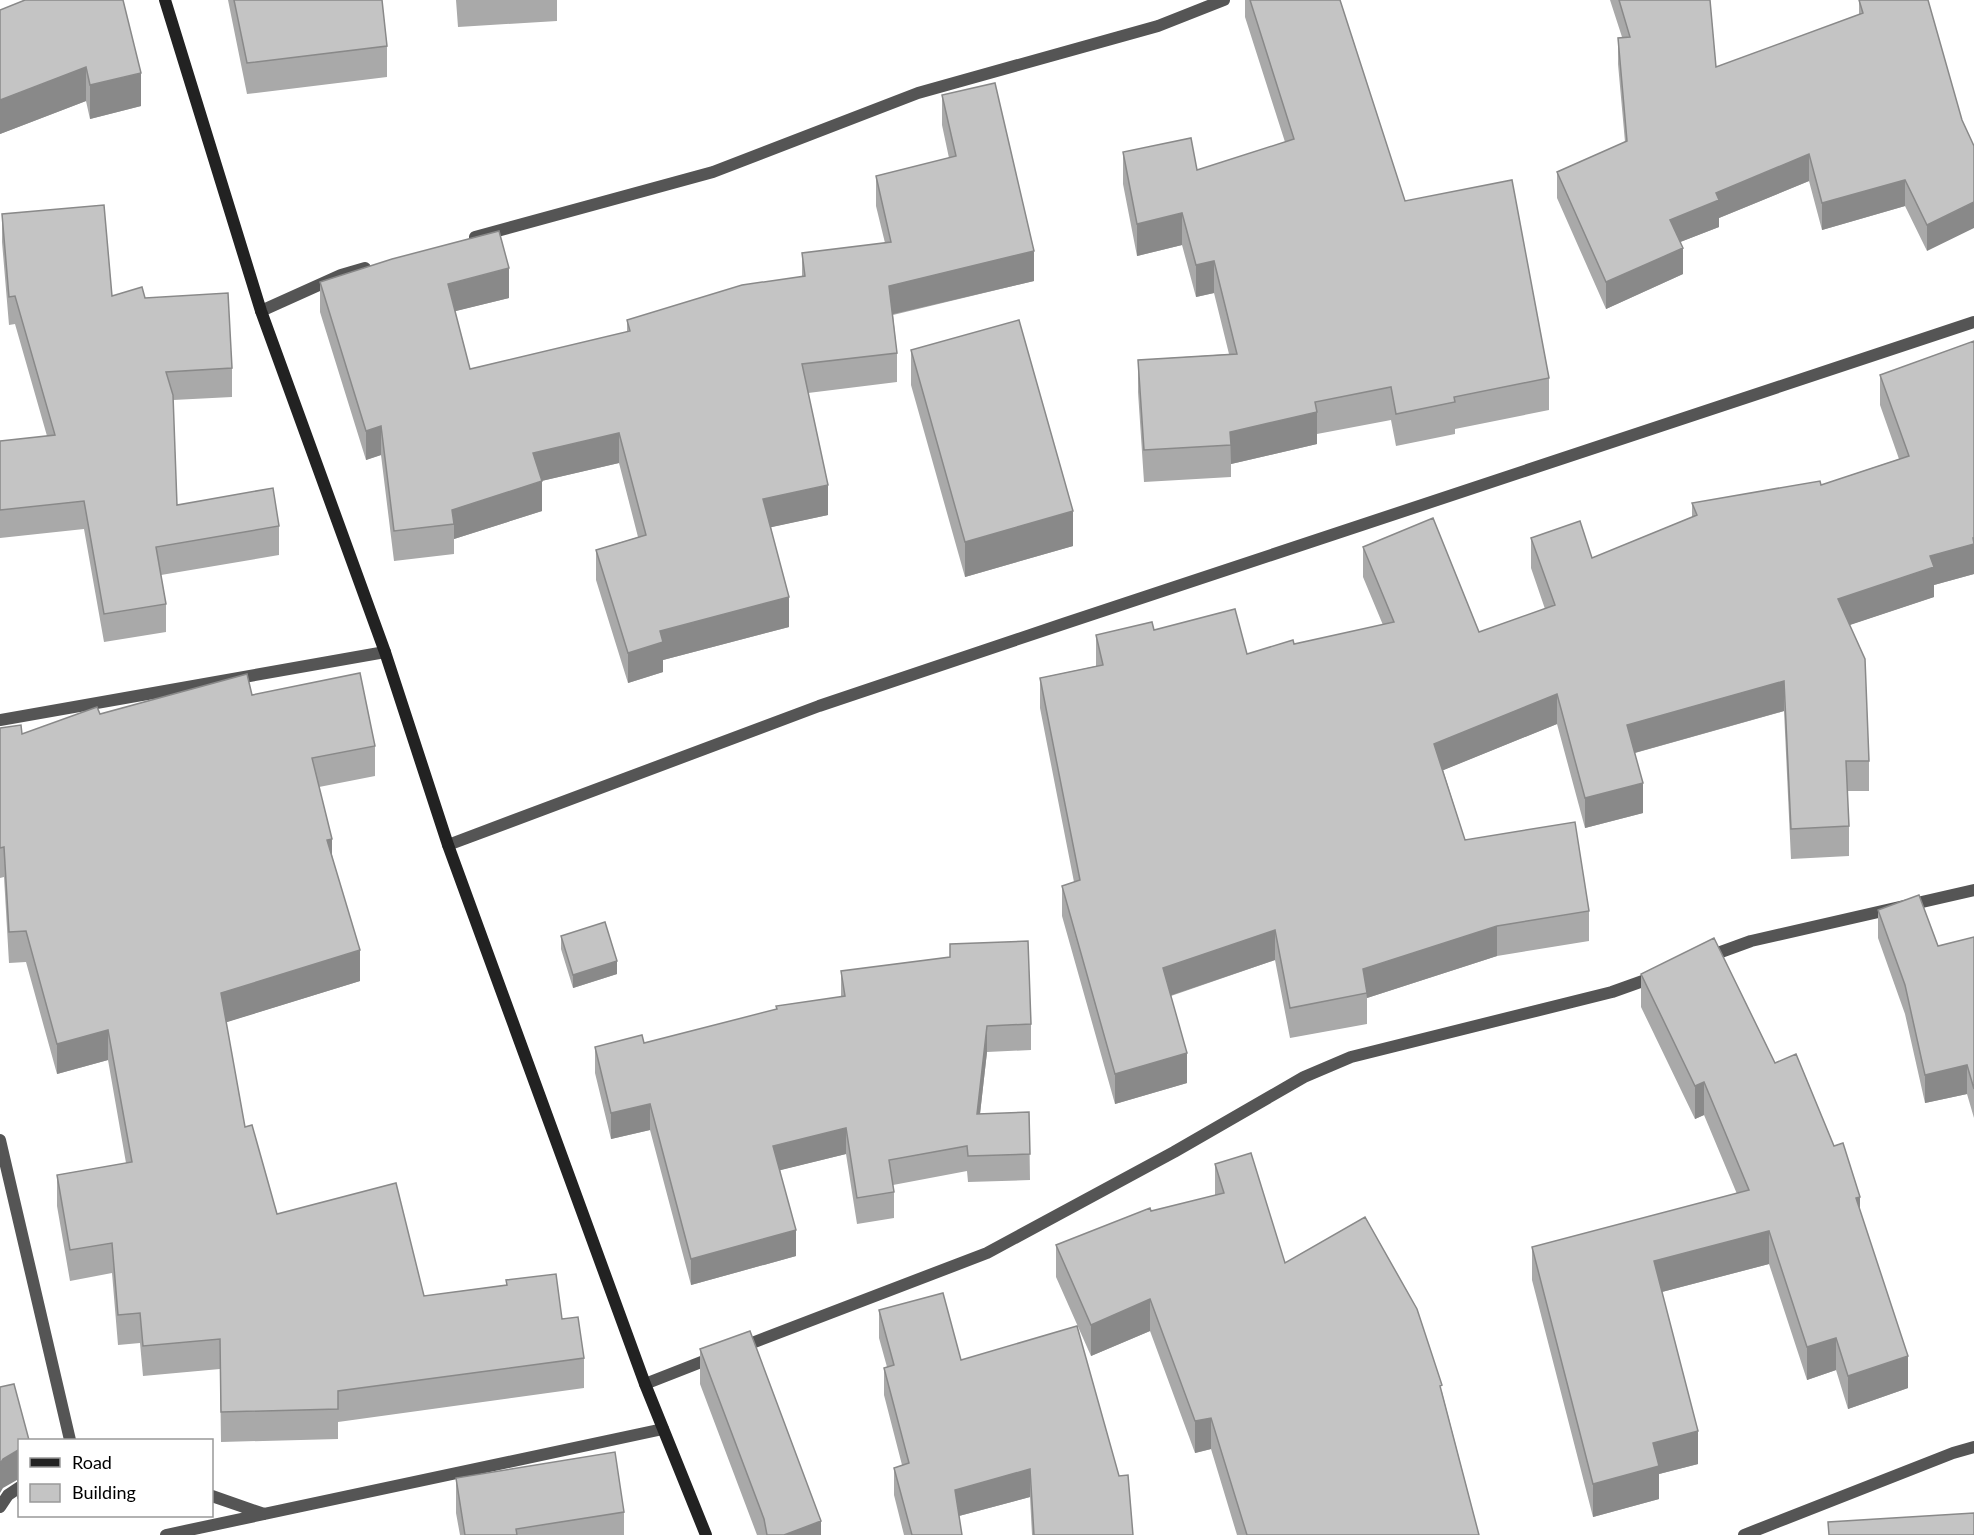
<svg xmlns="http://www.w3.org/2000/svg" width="1974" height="1535" font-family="Lato,sans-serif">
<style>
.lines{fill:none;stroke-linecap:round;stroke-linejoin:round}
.street{stroke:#555;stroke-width:12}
.secondary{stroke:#222;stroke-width:12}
.wall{fill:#a9a9a9}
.shaded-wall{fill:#898989}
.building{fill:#c4c4c4;stroke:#898989;stroke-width:1.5}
</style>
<rect width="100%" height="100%" fill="#fff"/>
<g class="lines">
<path class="street" d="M 475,237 L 713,172 L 918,93 L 1158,26 L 1224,0
M 261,311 L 341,275 L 365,268
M 0,720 L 385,652
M 448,845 L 819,706 L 1063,624 L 1974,322
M 1707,957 L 1751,941 L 1974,890
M 0,1140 L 70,1440
M 739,1348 L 987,1253 L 1174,1152 L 1304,1077 L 1351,1057 L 1612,992 L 1654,977
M 645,1384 L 714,1357
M 212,1496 L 264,1514
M 0,1507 L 8,1495 L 20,1487
M 166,1535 L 663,1429
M 1744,1535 L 1953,1453 L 1974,1447"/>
<path class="secondary" d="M 165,0 L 261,311 L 385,652 L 448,845 L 645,1384 L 706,1535"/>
</g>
<path class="wall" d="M 228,0 L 382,0 L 387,46 L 387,77 L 247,94 Z
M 456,0 L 557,0 L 557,21 L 458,27 Z
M 1245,0 L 1340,0 L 1405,201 L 1549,378 L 1549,410 L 1455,429 L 1455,434 L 1396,446 L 1391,420 L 1317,434 L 1317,444 L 1231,464 L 1231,477 L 1144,482 L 1138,392 L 1138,360 L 1229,354 L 1214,293 L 1196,297 L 1182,245 L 1137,256 L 1123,184 L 1123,152 L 1197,170 L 1285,142 L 1245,17 Z
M 1610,0 L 1710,0 L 1716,67 L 1859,15 L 1859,0 L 1928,0 L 1927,251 L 1905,206 L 1822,230 L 1809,181 L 1719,218 L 1719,227 L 1680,242 L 1683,274 L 1606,309 L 1557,198 L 1557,172 L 1625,142 L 1618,64 L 1618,38 L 1622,37 Z
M 0,10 L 141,106 L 90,119 L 86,101 L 0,134 Z
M 942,95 L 1034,281 L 893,315 L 897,353 L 897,382 L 808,393 L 828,515 L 771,527 L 789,627 L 663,660 L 663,672 L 628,683 L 596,580 L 596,550 L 638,537 L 619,463 L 541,481 L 542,511 L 454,539 L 454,554 L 394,561 L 381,455 L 366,460 L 320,312 L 320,282 L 509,298 L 455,311 L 470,369 L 627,332 L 627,320 L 802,276 L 802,253 L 885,243 L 876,206 L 876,176 L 949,158 L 942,125 Z
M 2,214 L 112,296 L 145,298 L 232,368 L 232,397 L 173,400 L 177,505 L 279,526 L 279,555 L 161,575 L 166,604 L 166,632 L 104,642 L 84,529 L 0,538 L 0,441 L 47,436 L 15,324 L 9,325 L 2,242 Z
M 1974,341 L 1974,574 L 1934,585 L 1934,597 L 1849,625 L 1869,761 L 1869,791 L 1847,791 L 1849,826 L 1849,856 L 1791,859 L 1784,711 L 1635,753 L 1643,813 L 1585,828 L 1557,724 L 1443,770 L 1465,840 L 1589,911 L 1589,941 L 1497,956 L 1367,998 L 1367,1024 L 1290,1038 L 1275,960 L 1171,996 L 1187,1083 L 1115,1104 L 1062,916 L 1062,886 L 1074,882 L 1040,708 L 1040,678 L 1096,666 L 1096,635 L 1154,630 L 1247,654 L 1383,625 L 1363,577 L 1363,547 L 1479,632 L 1545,609 L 1531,568 L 1531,538 L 1592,558 L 1692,517 L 1692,503 L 1821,485 L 1899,459 L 1880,405 L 1880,375 Z
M 911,350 L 1073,546 L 965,577 L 911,385 Z
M 252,695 L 375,746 L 375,776 L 319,787 L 332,855 L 360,981 L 226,1022 L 245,1127 L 277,1214 L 424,1296 L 506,1285 L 506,1280 L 562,1319 L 584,1358 L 584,1388 L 338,1422 L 338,1439 L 221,1442 L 220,1369 L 143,1376 L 140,1343 L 118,1345 L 112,1273 L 70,1281 L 57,1206 L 57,1175 L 126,1163 L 108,1060 L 57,1074 L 26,962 L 9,963 L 4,877 L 0,878 L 0,728 L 22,734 L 100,714 Z
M 1878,910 L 1938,946 L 1974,937 L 1974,1118 L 1967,1094 L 1925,1103 L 1905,1014 L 1878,938 Z
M 561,936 L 617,974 L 573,988 L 561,949 Z
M 950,944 L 1031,1024 L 1031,1050 L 987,1052 L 980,1114 L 1029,1112 L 1030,1180 L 968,1182 L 967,1171 L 893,1185 L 894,1192 L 894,1218 L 857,1224 L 846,1154 L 780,1170 L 796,1256 L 691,1285 L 650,1130 L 611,1139 L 595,1073 L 595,1047 L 644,1043 L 841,997 L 841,971 L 950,957 Z
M 1641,974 L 1775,1063 L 1860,1210 L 1908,1388 L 1848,1409 L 1836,1370 L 1807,1380 L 1769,1264 L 1662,1292 L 1698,1464 L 1659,1474 L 1659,1499 L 1593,1517 L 1532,1280 L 1532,1247 L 1737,1194 L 1704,1115 L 1695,1119 L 1641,1007 Z
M 1215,1164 L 1285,1263 L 1442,1392 L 1479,1535 L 1237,1535 L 1211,1449 L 1195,1453 L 1150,1331 L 1091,1356 L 1056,1277 L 1056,1245 L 1215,1195 Z
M 879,1310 L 961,1360 L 1133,1535 L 1032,1535 L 1030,1497 L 959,1516 L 962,1535 L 904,1535 L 894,1495 L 894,1468 L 902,1465 L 884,1395 L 884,1368 L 887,1367 L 879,1338 Z
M 700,1349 L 821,1535 L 757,1535 L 700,1384 Z
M 456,1478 L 624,1512 L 624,1535 L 460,1535 L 456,1513 Z"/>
<path class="shaded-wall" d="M 86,67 L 86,101 L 0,134 L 0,100 Z
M 141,73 L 141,106 L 90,119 L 90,85 Z
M 1809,154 L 1809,181 L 1719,218 L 1719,227 L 1670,246 L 1670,220 L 1716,193 Z
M 1905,180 L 1905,206 L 1822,230 L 1822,203 Z
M 1974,202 L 1974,228 L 1927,251 L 1927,225 Z
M 1182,213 L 1182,245 L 1137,256 L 1137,224 Z
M 1683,248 L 1683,274 L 1606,309 L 1606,282 Z
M 1034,251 L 1034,281 L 889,315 L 889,286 Z
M 1214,261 L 1214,293 L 1196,297 L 1196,265 Z
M 509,268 L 509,298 L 448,313 L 448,284 Z
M 1317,412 L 1317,444 L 1231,464 L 1230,432 Z
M 381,426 L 381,455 L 366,460 L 366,431 Z
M 619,433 L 619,463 L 533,483 L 533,453 Z
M 542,481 L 542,511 L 454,539 L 454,524 L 452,510 Z
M 828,485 L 828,515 L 763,529 L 763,499 Z
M 1073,511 L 1073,546 L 965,577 L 965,542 Z
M 1974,538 L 1974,574 L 1934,585 L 1934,597 L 1838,629 L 1838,599 L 1930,556 Z
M 789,597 L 789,627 L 663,660 L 663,672 L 628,683 L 628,653 L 660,631 Z
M 1784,681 L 1784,711 L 1627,755 L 1627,725 Z
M 1557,694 L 1557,724 L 1434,774 L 1434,744 Z
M 1643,783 L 1643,813 L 1585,828 L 1585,798 Z
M 332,839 L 332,869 L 327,840 Z
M 1497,926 L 1497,956 L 1367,998 L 1363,969 Z
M 1275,930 L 1275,960 L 1163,998 L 1163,968 Z
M 360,950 L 360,981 L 221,1024 L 221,993 Z
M 617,961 L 617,974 L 573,988 L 573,975 Z
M 987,1026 L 987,1052 L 977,1140 L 977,1114 Z
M 108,1030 L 108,1060 L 57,1074 L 57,1044 Z
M 1187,1053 L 1187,1083 L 1115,1104 L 1115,1074 Z
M 1967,1065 L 1967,1094 L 1925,1103 L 1925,1075 Z
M 1704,1082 L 1704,1115 L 1695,1119 L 1695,1086 Z
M 650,1104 L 650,1130 L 611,1139 L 611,1113 Z
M 846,1128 L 846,1154 L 773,1172 L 773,1146 Z
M 1860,1197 L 1860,1230 L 1856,1198 Z
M 796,1230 L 796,1256 L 691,1285 L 691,1259 Z
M 1769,1231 L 1769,1264 L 1654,1294 L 1654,1261 Z
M 1150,1299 L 1150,1331 L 1091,1356 L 1091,1325 Z
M 1836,1338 L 1836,1370 L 1807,1380 L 1807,1347 Z
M 1908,1356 L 1908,1388 L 1848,1409 L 1848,1376 Z
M 1211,1418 L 1211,1449 L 1195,1453 L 1195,1421 Z
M 1698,1431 L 1698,1464 L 1659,1474 L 1659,1499 L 1593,1517 L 1593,1484 L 1653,1443 Z
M 19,1449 L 20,1498 L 17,1499 L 17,1480 L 3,1488 L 0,1493 L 0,1464 L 3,1459 Z
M 1030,1469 L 1030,1497 L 955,1517 L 955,1490 Z
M 821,1521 L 821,1535 L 784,1535 Z"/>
<path class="building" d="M 25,0 L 123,0 L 141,73 L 90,85 L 86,67 L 0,100 L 0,10 Z
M 234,0 L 382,0 L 387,46 L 247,63 Z
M 1250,0 L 1340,0 L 1405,201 L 1512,180 L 1549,378 L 1454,397 L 1455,402 L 1396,414 L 1391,387 L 1315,402 L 1317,412 L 1230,432 L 1231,445 L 1144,450 L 1138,360 L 1237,354 L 1214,261 L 1196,265 L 1182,213 L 1137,224 L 1123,152 L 1191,138 L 1197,170 L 1294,139 Z
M 1619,0 L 1710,0 L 1716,67 L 1863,13 L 1859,0 L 1928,0 L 1962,120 L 1974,146 L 1974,202 L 1927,225 L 1905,180 L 1822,203 L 1809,154 L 1716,193 L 1719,200 L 1670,220 L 1683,248 L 1606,282 L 1557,172 L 1627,141 L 1618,38 L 1630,37 Z
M 995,83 L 1034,251 L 889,286 L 897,353 L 802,364 L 828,485 L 763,499 L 789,597 L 660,631 L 663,642 L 628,653 L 596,550 L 646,535 L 619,433 L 533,453 L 542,481 L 452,510 L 454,524 L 394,531 L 381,426 L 366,431 L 320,282 L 392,259 L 499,231 L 509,268 L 448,284 L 470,369 L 630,331 L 627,320 L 742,285 L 805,276 L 802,253 L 891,242 L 876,176 L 956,156 L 942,95 Z
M 104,205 L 112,296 L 142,287 L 145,298 L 228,293 L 232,368 L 166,372 L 173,395 L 177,505 L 273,488 L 279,526 L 156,547 L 166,604 L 104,614 L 84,501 L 0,510 L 0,441 L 55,435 L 15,296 L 9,297 L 2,214 Z
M 1019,320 L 1073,511 L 965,542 L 911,350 Z
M 1974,341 L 1974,538 L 1973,538 L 1974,544 L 1930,556 L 1934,567 L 1838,599 L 1865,659 L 1869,761 L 1846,761 L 1849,826 L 1791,829 L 1784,681 L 1627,725 L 1643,783 L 1585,798 L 1557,694 L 1434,744 L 1465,840 L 1575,822 L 1589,911 L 1497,926 L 1363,969 L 1367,993 L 1290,1008 L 1275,930 L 1163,968 L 1187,1053 L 1115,1074 L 1062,886 L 1080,880 L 1040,678 L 1103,665 L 1096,635 L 1152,622 L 1154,630 L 1235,609 L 1247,654 L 1293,640 L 1294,644 L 1394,622 L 1363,547 L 1433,518 L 1479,632 L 1555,605 L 1531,538 L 1580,521 L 1592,558 L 1697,515 L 1692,503 L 1820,481 L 1821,485 L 1909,456 L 1880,375 Z
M 360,673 L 375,746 L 312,758 L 332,839 L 327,840 L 360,950 L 221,993 L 245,1127 L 252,1125 L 277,1214 L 396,1183 L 424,1296 L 507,1285 L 506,1280 L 556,1274 L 562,1319 L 578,1317 L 584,1358 L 338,1391 L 338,1409 L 221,1412 L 220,1339 L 143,1346 L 140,1313 L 118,1315 L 112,1243 L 70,1250 L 57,1175 L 132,1162 L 108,1030 L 57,1044 L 26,931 L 9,932 L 4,847 L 0,848 L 0,728 L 21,725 L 22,734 L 97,707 L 100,714 L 247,674 L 252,695 Z
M 1919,895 L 1938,946 L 1974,937 L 1974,1089 L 1967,1065 L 1925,1075 L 1905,985 L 1878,910 Z
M 605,922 L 617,961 L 573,975 L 561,936 Z
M 1714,938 L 1775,1063 L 1796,1054 L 1834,1146 L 1843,1143 L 1860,1197 L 1856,1198 L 1908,1356 L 1848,1376 L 1836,1338 L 1807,1347 L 1769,1231 L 1654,1261 L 1698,1431 L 1653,1443 L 1659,1466 L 1593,1484 L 1532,1247 L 1749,1190 L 1704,1082 L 1695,1086 L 1641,974 Z
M 1028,941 L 1031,1024 L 987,1026 L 977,1114 L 1029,1112 L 1030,1154 L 968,1156 L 967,1146 L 889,1160 L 894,1192 L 857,1198 L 846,1128 L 773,1146 L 796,1230 L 691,1259 L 650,1104 L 611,1113 L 595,1047 L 642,1035 L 644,1043 L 777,1009 L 776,1006 L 845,996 L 841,971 L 950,957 L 950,944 Z
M 1251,1153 L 1285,1263 L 1365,1217 L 1417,1309 L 1442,1385 L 1440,1386 L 1479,1535 L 1247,1535 L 1211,1418 L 1195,1421 L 1150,1299 L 1091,1325 L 1056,1245 L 1150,1208 L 1151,1211 L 1224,1193 L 1215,1164 Z
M 943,1293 L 961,1360 L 1077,1326 L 1119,1476 L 1128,1475 L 1133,1535 L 1034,1535 L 1030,1469 L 955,1490 L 962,1535 L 912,1535 L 894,1468 L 909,1463 L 884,1368 L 894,1365 L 879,1310 Z
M 750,1331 L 821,1521 L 784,1535 L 767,1535 L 764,1519 L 700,1349 Z
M 14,1384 L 29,1440 L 20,1440 L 20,1449 L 3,1459 L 0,1464 L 0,1387 Z
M 615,1452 L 624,1512 L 516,1529 L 517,1535 L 465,1535 L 456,1478 Z
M 1974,1513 L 1974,1535 L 1829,1535 L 1828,1522 Z"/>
<rect x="18" y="1439" width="195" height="78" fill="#ffffff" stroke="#999999" stroke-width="1.5"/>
<rect x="30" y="1458" width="30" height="9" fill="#222222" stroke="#999999" stroke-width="1.5"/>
<text x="72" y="1469" font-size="18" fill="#000000">Road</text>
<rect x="30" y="1484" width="30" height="18" fill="#c4c4c4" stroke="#999999" stroke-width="1.5"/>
<text x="72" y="1499" font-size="18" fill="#000000">Building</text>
</svg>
